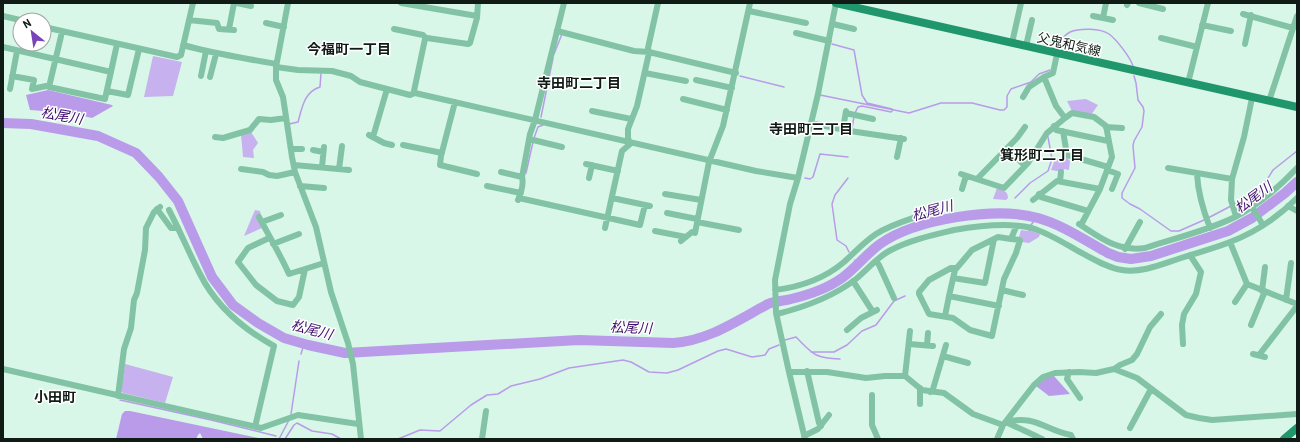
<svg xmlns="http://www.w3.org/2000/svg" width="1300" height="442" font-family="Barlow,'Noto Sans JP',sans-serif">
<style>
.green{fill:#c7b1ee}
.water{fill:#b99be9}
.lines{fill:none;stroke-linecap:round;stroke-linejoin:round}
.stream{stroke:#b99be9;stroke-width:1.5}
.river{stroke:#b99be9;stroke-width:10}
.minor{stroke:#83c3a5;stroke-width:6}
.major{stroke:#20966d;stroke-width:8}
.labels{text-anchor:middle;dominant-baseline:central;stroke-width:3;stroke-linejoin:round;paint-order:stroke}
.street-label{font-size:13px;fill:#101b16;stroke:#fff}
.neighbourhood-label{font-size:14px;font-weight:bold;fill:#101b16;stroke:#fff}
.water-label{font-size:14px;font-style:italic;fill:#3f106c;stroke:#fff}
</style>
<rect width="100%" height="100%" fill="#d8f7e8"/>
<path class="green" d="M 153,56 L 182,62 L 173,96 L 144,97 Z
M 1086,99 L 1098,105 L 1091,115 L 1072,111 L 1067,101 Z
M 251,132 L 258,143 L 253,150 L 254,158 L 243,157 L 241,134 Z
M 1066,157 L 1070,161 L 1069,170 L 1064,169 L 1063,172 L 1051,170 L 1055,159 Z
M 997,188 C 1003,190 1008,191 1008,198 L 1006,200 L 993,199 Z
M 255,210 L 260,211 L 261,215 L 262,228 L 244,236 Z
M 1028,229 L 1040,234 L 1039,237 L 1029,243 L 1022,242 L 1022,238 L 1019,237 L 1021,230 L 1028,231 Z
M 125,364 L 173,377 L 165,403 L 123,393 L 121,391 Z"/>
<path class="water" d="M 48,90 L 112,105 L 113,106 L 92,118 L 70,113 L 30,110 L 26,95 Z
M 1054,376 L 1070,394 L 1049,396 L 1036,386 L 1046,378 Z
M 125,411 L 130,411 L 263,439 L 203,439 L 200,433 L 198,435 L 196,439 L 116,439 L 122,414 Z"/>
<g class="lines">
<path class="stream" d="M 832,44 L 854,50 L 862,95 L 867,103 L 892,109 L 893,110
M 1057,49 C 1059,42 1063,36 1070,32 C 1080,28 1100,28 1109,34 C 1117,40 1130,57 1133,66
M 554,54 L 562,34
M 740,76 L 784,87
M 1134,76 L 1136,83 L 1138,100 L 1143,107 L 1144,111 L 1142,127 L 1134,141 L 1133,146 L 1135,168 L 1122,193 L 1122,198 L 1130,204 L 1140,209 L 1171,231 L 1179,231 L 1204,220
M 820,95 L 909,113 L 941,103 L 972,103 L 1000,110 L 1004,110 L 1007,107 L 1007,96 L 1011,89 L 1031,82 L 1039,74 L 1050,70
M 855,113 L 858,107 L 862,106 L 891,112 L 893,110
M 541,117 L 553,58
M 289,124 L 298,122 C 302,108 304,92 320,87 L 321,73
M 852,128 L 854,117
M 534,138 L 538,127 L 543,125
M 526,173 L 533,142
M 805,178 L 810,179 L 813,177 L 820,154 L 848,157
M 848,178 L 835,195 L 832,204 L 837,240 L 846,246 L 849,252
M 1015,198 L 1030,183 L 1048,171 L 1052,159 L 1048,137
M 1235,204 L 1254,201 L 1273,170 L 1297,151
M 1208,218 L 1231,206
M 1031,225 L 1037,217
M 855,260 L 857,264
M 785,340 L 796,337 C 813,354 814,358 840,359
M 811,352 L 834,352 L 847,345 L 862,331 L 876,325 L 894,301 L 905,296
M 301,354 L 304,344
M 120,400 L 211,420 L 276,436
M 291,414 L 299,361
M 279,439 L 289,420
M 285,439 L 294,425 L 297,423 L 312,431 L 332,434 L 341,439
M 398,439 L 420,430 L 440,431 L 471,405 L 487,395 L 498,394 L 511,386 L 540,379 L 569,368 L 623,360 L 631,362 L 649,372 L 667,373 L 678,370 L 718,351 L 726,349 L 752,357 L 765,355 L 769,349 L 779,345"/>
<path class="river" d="M 3,123 L 31,124 L 98,136 L 136,153 L 159,177 L 178,201 L 212,277 L 233,305 L 258,323 L 284,338 L 308,345 L 345,353 L 579,340 L 673,343 C 708,341 738,320 768,304 C 775,301 784,301 791,299 C 808,295 828,288 842,278 C 856,268 866,254 880,244 C 915,219 997,206 1038,218 C 1063,225 1086,241 1108,253 L 1118,257 L 1131,259 L 1151,256 L 1228,231 L 1252,218 L 1285,193 L 1297,182"/>
<path class="minor" d="M 237,3 L 251,6
M 288,3 L 276,67 L 276,80 L 283,97 L 292,157 L 295,172 L 316,227 L 331,292 L 348,343 L 353,364 L 361,439
M 401,3 L 477,16
M 1139,3 L 1163,9
M 1127,5 L 1128,3
M 749,11 L 806,23
M 1243,14 L 1293,28
M 3,16 L 20,20
M 1093,16 L 1113,20
M 1103,18 L 1106,3
M 189,20 L 217,23 L 219,29 L 234,30
M 266,23 L 284,27
M 833,24 L 854,29
M 1202,25 L 1231,31
M 44,27 L 177,57 L 181,55 L 193,3
M 229,29 L 234,3
M 394,29 L 423,35 L 426,38
M 557,30 L 561,32 L 634,51 L 649,52 L 736,73
M 62,32 L 49,87 L 105,99 L 117,44
M 796,33 L 829,41
M 1161,38 L 1197,47
M 1012,43 L 1021,3
M 1245,44 L 1251,15
M 183,45 C 214,54 245,58 276,64
M 1026,46 L 1032,20
M 3,47 L 111,72
M 276,67 L 298,70 L 332,71 L 351,76 L 360,82 L 410,95 L 415,93 L 756,171 L 798,178
M 645,73 L 686,81
M 12,76 L 34,80 L 32,89 L 46,86 L 49,87
M 201,76 L 206,51
M 210,77 L 216,54
M 696,80 L 732,88
M 1188,83 L 1208,3
M 10,89 L 17,51
M 107,91 L 128,95 L 139,49
M 415,93 L 414,91 L 425,39 L 427,38 L 468,44 L 470,43 L 477,18 L 478,3
M 1023,97 L 1029,87 L 1044,77
M 683,99 L 727,110
M 1269,101 L 1297,16
M 455,102 L 441,156 L 440,165 L 477,174
M 592,111 L 631,119
M 846,113 L 873,119
M 1065,118 L 1072,113 L 1094,117 L 1106,126 L 1112,157 L 1100,189 L 1081,225
M 811,123 L 850,131 L 904,139
M 1054,126 L 1056,130 L 1108,141
M 1106,127 L 1122,128
M 843,129 L 846,111
M 1063,131 L 1067,155 L 1108,167
M 369,135 L 384,143 L 392,145
M 215,137 L 223,138 L 250,130 L 259,119 L 271,120 L 286,118
M 373,137 L 387,89
M 529,139 L 562,147
M 403,145 L 442,153
M 291,149 L 302,149
M 1008,149 L 1025,166
M 313,150 L 323,152
M 897,157 L 901,138
M 586,164 L 618,171
M 294,165 L 349,170
M 322,167 L 324,147
M 1168,168 L 1232,179 L 1244,137 L 1252,98
M 241,169 L 263,172 L 269,175 L 277,176 L 295,172
M 339,169 L 342,146
M 1107,170 L 1118,174 L 1112,189
M 501,172 L 522,177
M 961,174 L 1004,188 L 1028,163 L 1047,133 L 1065,118 L 1056,106 L 1044,77 L 1053,73 L 1057,54
M 1197,174 C 1198,193 1203,210 1210,228
M 589,178 L 592,165
M 977,179 L 1017,138 L 1025,127
M 1232,179 L 1231,200 L 1236,216
M 1060,181 L 1061,172
M 300,186 L 324,188
M 487,186 L 521,193
M 962,189 L 966,176
M 665,194 L 701,200
M 1039,194 L 1041,197 L 1088,211
M 519,198 L 640,225 L 645,205
M 612,198 L 650,206
M 518,200 C 521,193 524,184 522,177 L 530,134 L 535,120 L 564,3
M 1033,200 L 1057,181 L 1100,189
M 1288,206 L 1297,211
M 1252,207 L 1263,225
M 157,209 L 171,228 L 178,228
M 169,210 C 180,231 189,253 200,274 C 216,306 243,329 274,346 L 255,427
M 667,213 L 697,219
M 259,217 C 269,236 280,254 289,274 L 324,263
M 262,222 L 281,215
M 697,222 L 739,230
M 1079,224 C 1101,238 1118,252 1145,248 C 1175,238 1207,231 1235,217 C 1259,205 1279,187 1297,168
M 605,228 L 622,151 L 630,144 L 628,138 L 628,129 L 637,106 L 649,53 L 648,48 L 658,3
M 655,231 L 686,237
M 269,238 L 248,248 L 238,262 L 256,285 L 277,301 L 293,305 L 299,297 L 305,269
M 681,241 L 692,232 L 695,233 L 709,162 L 723,126 L 750,3
M 1230,242 L 1247,284 L 1297,304
M 273,244 L 299,234
M 1125,249 L 1140,222
M 876,261 L 879,265 L 894,298
M 956,268 L 951,268 L 929,280 L 919,292 L 919,294 L 929,314 L 953,318 L 970,330 L 992,336 L 1004,279 L 1016,253 L 1020,240 L 1011,239 L 1016,227
M 953,278 L 985,283 L 994,239
M 853,281 L 873,312
M 775,290 C 800,287 824,279 844,262 C 855,252 864,242 876,234 C 893,223 912,219 930,212
M 1002,290 L 1023,295
M 1262,291 L 1265,267
M 1286,300 L 1291,263
M 1235,302 L 1247,284
M 999,306 L 949,296 L 955,270 L 972,250 L 998,237 L 1011,239
M 777,314 C 805,307 833,297 856,279 C 868,269 877,257 891,250 C 910,240 933,235 954,230 C 977,226 1008,222 1032,228 C 1048,233 1064,243 1078,251 C 1092,258 1107,268 1122,270 C 1141,273 1160,265 1178,259 C 1195,253 1213,249 1230,242 C 1254,233 1278,217 1297,198
M 945,316 L 949,296
M 1251,325 L 1265,291
M 847,330 L 861,318 L 877,310
M 909,344 L 933,346
M 1183,344 L 1182,325 L 1184,314 L 1196,294 L 1201,272 L 1190,255
M 927,345 L 928,333
M 1253,354 L 1265,357
M 1259,355 L 1297,306
M 943,356 L 968,363
M 3,369 L 261,428 L 298,415 L 358,424
M 1114,369 L 1120,365 L 1132,360 L 1137,354 L 1150,327 L 1161,314
M 807,371 L 819,423 L 821,426
M 789,372 L 827,372 L 866,378 L 885,376 L 905,376 L 922,390 L 944,393 L 973,414 L 1003,425
M 1069,372 L 1067,379 L 1080,398
M 905,376 L 910,331
M 930,392 L 933,389 L 946,345
M 872,395 L 872,425 L 878,439
M 118,396 L 124,349 L 131,328 L 134,300 L 137,293 L 145,250 L 146,228 L 154,212 L 160,207
M 920,404 L 920,388
M 1006,422 C 1018,428 1030,433 1042,439
M 1007,422 C 1034,414 1047,431 1071,435 L 1073,439
M 1130,428 L 1151,389
M 804,436 L 818,429 L 829,415
M 482,439 L 486,411
M 805,439 L 789,372 L 776,313 L 775,280 L 790,204 L 798,178 L 818,94 L 836,3
M 997,439 L 1003,425 L 1034,385 L 1043,377 L 1055,373 L 1079,372 L 1096,373 L 1114,369 L 1137,378 L 1186,415 L 1199,418 L 1212,420 L 1297,414"/>
<path class="major" d="M 836,3 L 1297,107
M 1284,439 L 1297,428"/>
</g>
<g class="labels">
<g class="street-label">
<text transform="translate(1069 44) rotate(13)">父鬼和気線</text>
</g>
<g class="neighbourhood-label">
<text x="349" y="48">今福町一丁目</text>
<text x="579" y="82">寺田町二丁目</text>
<text x="811" y="128">寺田町三丁目</text>
<text x="1042" y="154">箕形町二丁目</text>
<text x="55" y="396">小田町</text>
</g>
<g class="water-label">
<text transform="translate(62 115) rotate(10)">松尾川</text>
<text transform="translate(1253 197) rotate(-36)">松尾川</text>
<text transform="translate(932 210) rotate(-15)">松尾川</text>
<text transform="translate(631 327) rotate(2)">松尾川</text>
<text transform="translate(312 329) rotate(15)">松尾川</text>
</g>
</g>
<rect width="1300" height="442" fill="none" stroke="#101b16" stroke-width="8"/>
<g transform="translate(32 32) rotate(330)"><circle r="19" fill="#ffffff" stroke="#9fa4a2"/>
<path d="M0-3L7 15L0 10L-7 15Z" fill="#7943ba"/>
<text y="-6" font-size="11" font-weight="bold" text-anchor="middle" fill="#101b16">N</text>
</g>
</svg>
